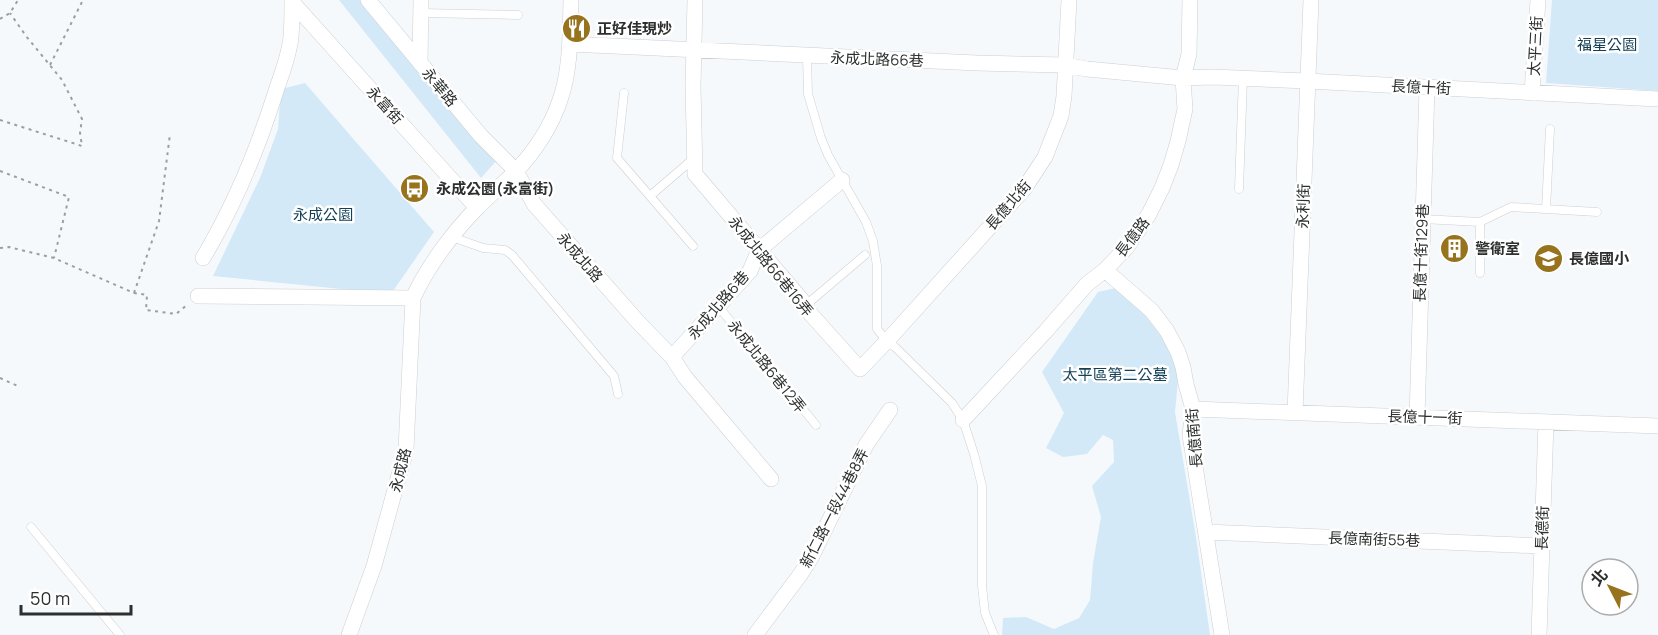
<svg xmlns="http://www.w3.org/2000/svg" width="1658" height="635" font-family="Manrope,'Noto Sans TC',sans-serif">
<style>
.green{fill:#d3e9f7}
.lines{fill:none;stroke-linecap:round;stroke-linejoin:round}
.service-casing{stroke:#cccfd1;stroke-width:9}
.minor-casing{stroke:#cccfd1;stroke-width:16}
.path{stroke:#9c9fa0;stroke-width:2;stroke-dasharray:3 4.5;stroke-linecap:butt}
.service{stroke:#fff;stroke-width:8}
.minor{stroke:#fff;stroke-width:15}
.labels{text-anchor:middle;dominant-baseline:central;stroke-width:5;stroke-linejoin:round;paint-order:stroke}
.poi-label{font-size:15px;font-weight:bold;fill:#2d2f2f;stroke:#fff;text-anchor:start}
.park-label{font-size:15px;fill:#144057;stroke:#fff}
.street-label{font-size:15px;fill:#2d2f2f;stroke:#fff}
</style>
<rect width="100%" height="100%" fill="#f6f9fc"/>
<path class="green" d="M 339,0 L 363,0 L 498,159 L 481,178 Z
M 1552,0 L 1658,0 L 1658,91 L 1546,83 Z
M 305,83 L 434,232 L 391,294 L 213,276 L 260,178 L 278,129 L 281,89 Z
M 1115,288 L 1143,313 L 1169,346 L 1179,371 L 1175,412 L 1196,537 L 1210,635 L 1002,635 L 1003,618 L 1026,617 L 1054,629 L 1079,618 L 1090,600 L 1093,563 L 1101,517 L 1092,486 L 1114,462 L 1113,440 L 1103,435 L 1087,454 L 1063,457 L 1046,448 L 1064,413 L 1042,372 L 1098,292 Z"/>
<g class="lines">
<defs>
<path id="service" d="M 421,13 L 518,15
M 807,56 L 808,94 L 821,138 L 828,155 L 866,222 L 873,241 L 877,266 L 877,329 L 887,341 L 895,347 L 952,403 L 963,420 L 974,454 L 982,486 L 982,586 L 985,613 L 994,635
M 624,93 L 617,158 L 693,246
M 1239,189 L 1243,78
M 650,196 L 693,159
M 1546,209 L 1550,129
M 1422,219 L 1480,222 L 1511,207 L 1597,212
M 452,237 L 483,248 L 505,250 L 512,255 L 614,376 L 618,394
M 1480,273 L 1480,222
M 806,305 L 865,255
M 718,306 L 816,425
M 31,527 L 120,635"/>
<path id="minor" d="M 368,0 L 481,136 L 516,171 L 534,204 L 638,322 L 672,357 L 685,377 L 771,479
M 695,0 L 693,86 L 695,174 L 806,305 L 808,311 L 860,369 L 887,341 L 1024,189 L 1045,157 L 1061,116 L 1064,96 L 1069,0
M 292,2 L 477,208
M 570,44 L 977,63 L 1065,65 L 1087,69 L 1183,78 L 1213,77 L 1307,81 L 1658,99
M 420,63 L 421,0
M 1532,93 L 1538,0
M 203,258 C 234,206 257,151 275,94 C 281,75 289,57 291,37 C 292,25 292,12 292,0
M 1105,270 L 1152,311 L 1167,331 L 1178,352 L 1183,367 L 1186,384 L 1193,409 L 1190,435 L 1222,635
M 198,296 L 413,298
M 672,357 L 750,271 L 759,250 L 842,180
M 1193,409 L 1658,426
M 1295,413 L 1311,0
M 1417,417 L 1427,88
M 963,420 L 1045,332 L 1087,284 L 1105,270 L 1127,247 L 1149,214 L 1162,188 L 1171,165 L 1178,141 L 1185,109 L 1183,78 L 1189,54 L 1190,0
M 1206,532 L 1541,546
M 349,635 L 374,566 L 406,450 L 413,298 C 427,267 454,231 477,208 C 490,195 504,183 517,170 C 535,151 552,125 560,100 C 571,69 570,33 571,0
M 755,635 L 800,575 L 811,558 L 866,445 L 890,410
M 1539,635 L 1546,422"/>
</defs>
<use href="#service" class="service-casing"/>
<use href="#minor" class="minor-casing"/>
<path class="path" d="M 0,19 L 10,13 L 18,0
M 50,65 L 83,0
M 0,120 L 82,146 L 80,133 L 82,119 L 62,80 L 26,36 L 10,13
M 0,171 L 69,197 L 54,258
M 0,248 L 9,247 L 54,258 L 134,293 L 147,295 L 146,310 L 176,314 L 187,305
M 134,293 L 159,221 L 170,134
M 0,378 L 20,387"/>
<use href="#service" class="service"/>
<use href="#minor" class="minor"/>
</g>
<defs>
<symbol id="restaurant-disc" viewBox="-11 -11 22 22"><circle r="9.5" fill="#96731c" stroke="#fff"/><path d="M-5-6h1v4h1v-4h1v4h1v-4h1v5L-1.5 .5V6h-2V.5L-5-1ZM5-6V6H3V1.5H1.5Q1.5-4 5-6Z" fill="#fff"/></symbol>
<symbol id="bus-disc" viewBox="-11 -11 22 22"><circle r="9.5" fill="#96731c" stroke="#fff"/><path d="M-5-6H5V4H4V6H2V4H-2V6H-4V4H-5ZM-3.5-4V0h7V-4ZM-3.5 1.2v1.5H-2V1.2ZM2 1.2v1.5H3.5V1.2Z" fill="#fff"/></symbol>
<symbol id="building-disc" viewBox="-11 -11 22 22"><circle r="9.5" fill="#96731c" stroke="#fff"/><path d="M-4-6H4V6H1V3H-1V6H-4ZM-2.5-4.3h1.7v1.8h-1.7ZM.8-4.3h1.7v1.8H.8ZM-2.5-1h1.7V.8h-1.7ZM.8-1h1.7V.8H.8Z" fill="#fff"/></symbol>
<symbol id="school-disc" viewBox="-11 -11 22 22"><circle r="9.5" fill="#96731c" stroke="#fff"/><path d="M0-5L7-2L0 1L-7-2ZM-4 1L0 2.5L4 1V4Q0 6-4 4Z" fill="#fff"/></symbol>
</defs>
<g fill-rule="evenodd">
<use href="#restaurant-disc" x="560" y="12" width="33" height="33"/>
<use href="#bus-disc" x="398" y="172" width="33" height="33"/>
<use href="#building-disc" x="1438" y="232" width="33" height="33"/>
<use href="#school-disc" x="1532" y="242" width="33" height="33"/>
</g>
<g class="labels">
<g class="poi-label">
<text x="597" y="28">正好佳現炒</text>
<text x="436" y="188">永成公園(永富街)</text>
<text x="1475" y="248">警衛室</text>
<text x="1569" y="258">長億國小</text>
</g>
<g class="park-label">
<text x="1607" y="44">福星公園</text>
<text x="323" y="214">永成公園</text>
<text x="1115" y="374">太平區第二公墓</text>
</g>
<g class="street-label">
<text transform="translate(1535 46) rotate(-87)">太平三街</text>
<text transform="translate(877 59) rotate(2)">永成北路66巷</text>
<text transform="translate(440 87) rotate(50)">永華路</text>
<text transform="translate(1421 87) rotate(3)">長億十街</text>
<text transform="translate(385 105) rotate(48)">永富街</text>
<text transform="translate(1008 205) rotate(-49)">長億北街</text>
<text transform="translate(1303 206) rotate(-88)">永利街</text>
<text transform="translate(1132 237) rotate(-53)">長億路</text>
<text transform="translate(1421 253) rotate(-88)">長億十街129巷</text>
<text transform="translate(580 257) rotate(49)">永成北路</text>
<text transform="translate(771 266) rotate(51)">永成北路66巷16弄</text>
<text transform="translate(718 305) rotate(-49)">永成北路6巷</text>
<text transform="translate(767 366) rotate(51)">永成北路6巷12弄</text>
<text transform="translate(1425 417) rotate(2)">長億十一街</text>
<text transform="translate(1194 438) rotate(-95)">長億南街</text>
<text transform="translate(400 470) rotate(-76)">永成路</text>
<text transform="translate(834 508) rotate(-63)">新仁路一段44巷8弄</text>
<text transform="translate(1542 528) rotate(-88)">長德街</text>
<text transform="translate(1374 539) rotate(2)">長億南街55巷</text>
</g>
</g>
<g transform="translate(1610 587) rotate(312)"><circle r="28" fill="#ffffff" stroke="#abacac" stroke-width="1.5"/>
<path d="M0-4.5L10 22L0 15L-10 22Z" fill="#96731c"/>
<text y="-9" font-size="16" font-weight="bold" text-anchor="middle" fill="#2d2f2f">北</text>
</g>
<path d="M21 605v9h110v-9" fill="none" stroke="#2d2f2f" stroke-width="3"/>
<text x="30" y="605" font-size="18" fill="#2d2f2f" stroke="#ffffff" stroke-width="4.5" paint-order="stroke">50 m</text>
</svg>
